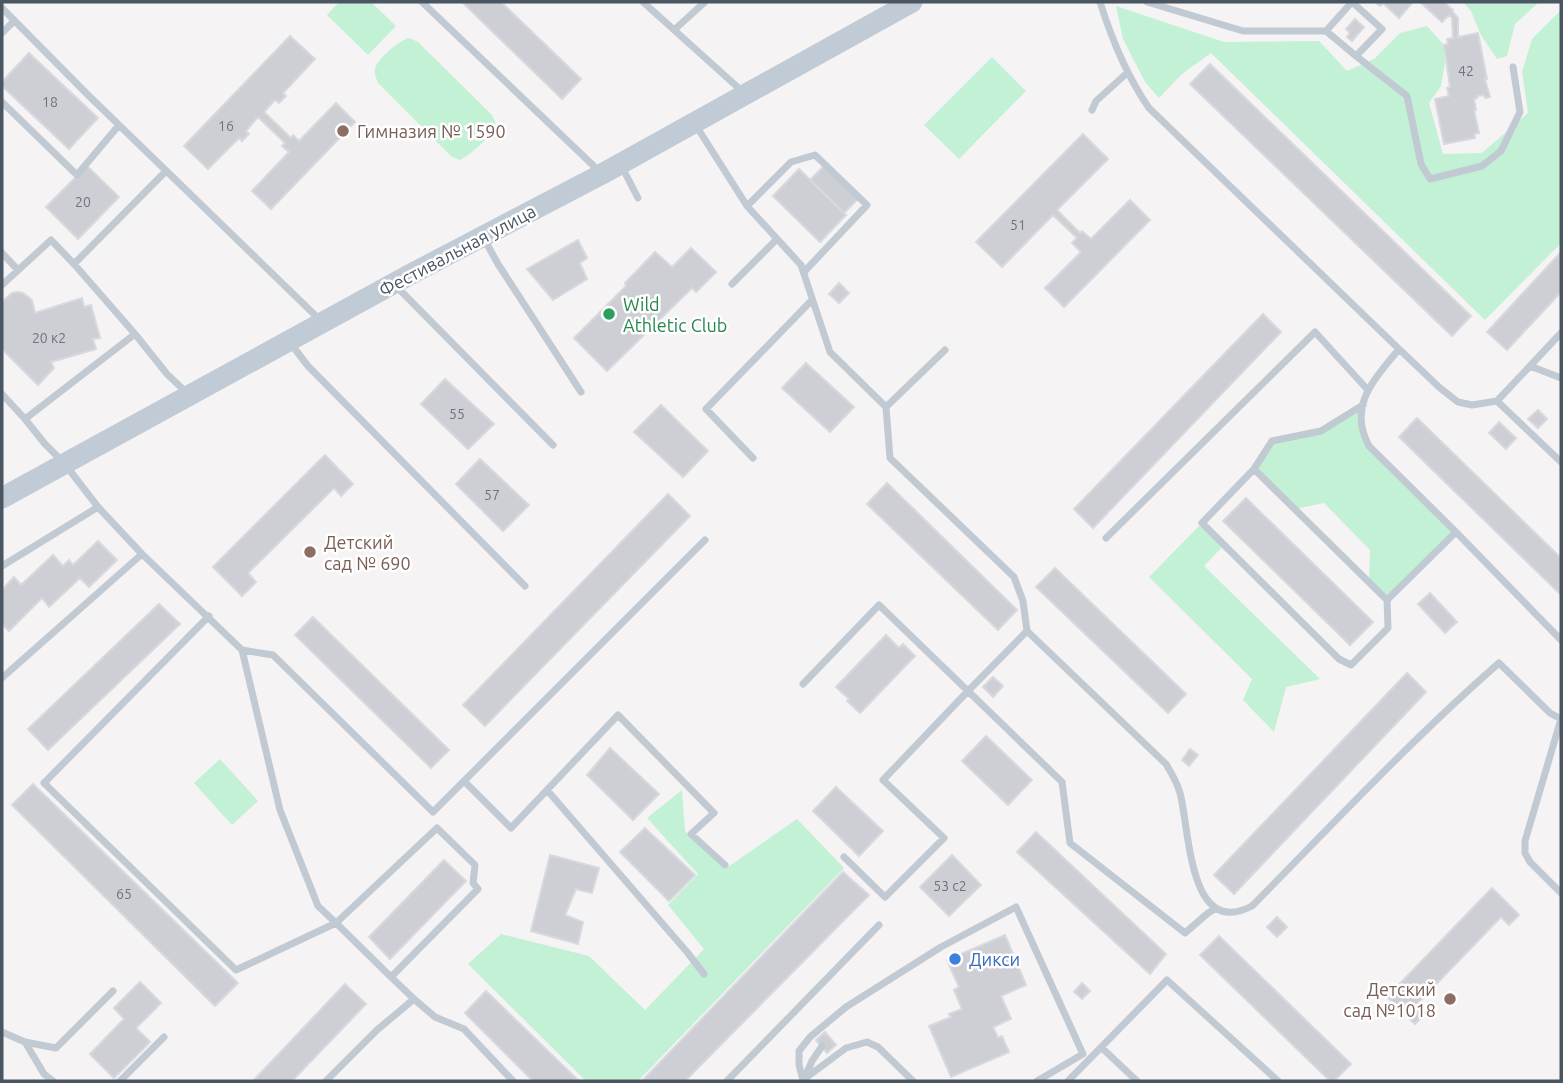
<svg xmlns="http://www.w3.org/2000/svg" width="1563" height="1083" font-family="Ubuntu,sans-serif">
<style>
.green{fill:#c3f1d5}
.building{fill:#cdcfd5;stroke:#d7d9de;stroke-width:2}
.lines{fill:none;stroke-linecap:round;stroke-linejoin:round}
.lane{stroke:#c1cad2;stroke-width:7}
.secondary{stroke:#c1cbd6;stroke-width:21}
.education-dot{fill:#8d6e63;stroke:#fff;stroke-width:2.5}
.leisure-dot{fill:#2e9e5b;stroke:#fff;stroke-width:2.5}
.shop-dot{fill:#3f7fe0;stroke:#fff;stroke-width:2.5}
.labels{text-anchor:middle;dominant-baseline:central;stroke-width:5;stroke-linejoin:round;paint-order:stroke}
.number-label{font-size:14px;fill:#6b747e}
.education-label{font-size:18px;fill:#785e54;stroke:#fff;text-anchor:start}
.street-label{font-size:18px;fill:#4a5661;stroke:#fff}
.leisure-label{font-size:18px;fill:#27864d;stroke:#fff;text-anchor:start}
.shop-label{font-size:18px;fill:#366cbe;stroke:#fff;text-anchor:start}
</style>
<rect width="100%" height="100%" fill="#f5f3f3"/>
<path class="green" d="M 339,2 L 371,2 L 396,26 L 368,55 L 327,15 Z
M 1463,2 L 1539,2 L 1515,24 L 1507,56 L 1497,59 L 1481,35 L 1471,11 Z
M 1116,6 L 1224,42 L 1319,41 L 1347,71 L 1374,59 L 1400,33 L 1427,26 L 1444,45 L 1445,63 L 1441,86 L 1429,103 L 1443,154 L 1482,153 L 1528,113 L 1522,72 L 1532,39 L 1561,10 L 1561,243 L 1485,320 L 1211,53 L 1182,74 L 1159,98 L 1145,82 L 1123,39 Z
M 409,38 L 418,42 L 492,115 C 494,120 496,121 495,127 C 493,135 468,157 460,160 L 452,157 L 378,83 C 376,77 373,73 376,66 C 380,57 400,40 409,38 Z
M 992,57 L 1026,91 L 959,159 L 924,125 Z
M 1363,405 L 1361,421 L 1369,446 L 1456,532 L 1387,600 L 1369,582 L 1370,550 L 1324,503 L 1295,509 L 1254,469 L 1272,441 L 1321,431 Z
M 1202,523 L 1223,546 L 1204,566 L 1320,679 L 1286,687 L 1274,732 L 1243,700 L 1252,679 L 1149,577 Z
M 220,759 L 258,801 L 232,825 L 194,783 Z
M 682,790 L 685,831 L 725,869 L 797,819 L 844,868 L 638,1081 L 586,1081 L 468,964 L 501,934 L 589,956 L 645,1010 L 704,949 L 668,905 L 698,874 L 647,818 Z"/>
<path class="building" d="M 462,2 L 501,2 L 581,79 L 562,99 Z
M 1375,2 L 1413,2 L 1399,18 L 1383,3 L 1380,6 Z
M 1420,2 L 1444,2 L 1453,10 L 1452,11 L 1458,18 L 1458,37 L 1478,33 L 1487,79 L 1485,79 L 1490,97 L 1485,98 L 1484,95 L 1477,96 L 1477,98 L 1474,99 L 1476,110 L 1474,110 L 1479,133 L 1474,134 L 1475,138 L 1444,144 L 1435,99 L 1449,96 L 1447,88 L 1450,87 L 1444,45 L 1448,44 L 1447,39 L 1453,38 L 1452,18 L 1449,15 L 1442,22 Z
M 1355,19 L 1364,27 L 1352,41 L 1347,37 L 1350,33 L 1346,29 Z
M 290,36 L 315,59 L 283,93 L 286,96 L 279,103 L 275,100 L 264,112 L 291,138 L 293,135 L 299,141 L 336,103 L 355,122 L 271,209 L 252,191 L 289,152 L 282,146 L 285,143 L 258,117 L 246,131 L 249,134 L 242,141 L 239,138 L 208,169 L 184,146 Z
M 29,53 L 98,118 L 69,149 L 2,86 L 2,82 Z
M 1210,64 L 1471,316 L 1452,336 L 1190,84 Z
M 1083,134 L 1108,159 L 1057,210 L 1080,233 L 1082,231 L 1091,239 L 1130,200 L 1150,220 L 1064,307 L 1045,288 L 1081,252 L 1072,243 L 1077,238 L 1053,215 L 1002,267 L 976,242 Z
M 87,166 L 119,197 L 78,239 L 46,207 Z
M 824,166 L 858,199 L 844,213 L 810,180 Z
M 799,169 L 846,215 L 820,242 L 773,196 Z
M 578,240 L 587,258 L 580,263 L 587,279 L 553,300 L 527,269 Z
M 691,248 L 716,272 L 696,292 L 692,288 L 607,371 L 574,338 L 626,286 L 625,283 L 655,252 L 672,267 Z
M 1561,252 L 1561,292 L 1507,350 L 1487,332 Z
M 839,283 L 849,293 L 839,303 L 829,294 Z
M 17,292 L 23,293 L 32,300 L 35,313 L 82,298 L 84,307 L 91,305 L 100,338 L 93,339 L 96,349 L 51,362 L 54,368 L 38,385 L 2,349 L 2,302 L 12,293 Z
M 1263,314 L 1281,332 L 1093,528 L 1074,509 Z
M 806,363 L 854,407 L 830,432 L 782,388 Z
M 445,379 L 494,424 L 468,449 L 421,404 Z
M 661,405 L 708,451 L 683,477 L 634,432 Z
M 1538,410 L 1547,419 L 1538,428 L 1528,419 Z
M 1417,418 L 1561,558 L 1561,595 L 1399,437 Z
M 1499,422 L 1516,438 L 1506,449 L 1489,433 Z
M 325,455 L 353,484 L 341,496 L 334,488 L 248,573 L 256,582 L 242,596 L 213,567 Z
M 480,459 L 529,505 L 503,531 L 456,484 Z
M 887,483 L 1017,610 L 998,630 L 867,504 Z
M 668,494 L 690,516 L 485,726 L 463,705 Z
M 1246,498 L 1373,622 L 1350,645 L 1223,521 Z
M 98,541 L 117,560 L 89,587 L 80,578 L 49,607 L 42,598 L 9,631 L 2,624 L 2,590 L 14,577 L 21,585 L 53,555 L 63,566 L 69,560 L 73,565 Z
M 1055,568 L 1186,694 L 1168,713 L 1036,587 Z
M 1430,593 L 1457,622 L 1445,633 L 1418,604 Z
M 159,604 L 180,624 L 48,750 L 28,729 Z
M 313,617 L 449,750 L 431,768 L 295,635 Z
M 886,635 L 899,648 L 903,644 L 915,656 L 860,713 L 847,701 L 849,699 L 836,687 Z
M 1407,673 L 1426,692 L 1234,894 L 1214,875 Z
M 993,677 L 1003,686 L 993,697 L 983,687 Z
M 986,736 L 1032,780 L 1008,805 L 962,761 Z
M 610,748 L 659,794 L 633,820 L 587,775 Z
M 1190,749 L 1198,755 L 1189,766 L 1182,760 Z
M 33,784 L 238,983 L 215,1006 L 12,805 Z
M 836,787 L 883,831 L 859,856 L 813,811 Z
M 645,828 L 695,875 L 669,901 L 620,852 Z
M 1036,832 L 1166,954 L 1150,974 L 1017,852 Z
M 550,855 L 599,868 L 592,893 L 576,889 L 565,915 L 583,922 L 578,944 L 531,931 Z
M 952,855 L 981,885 L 949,916 L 920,887 Z
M 444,860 L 466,881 L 390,959 L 369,937 Z
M 843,872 L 869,895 L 685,1081 L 642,1081 Z
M 1492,888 L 1519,915 L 1509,925 L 1501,917 L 1416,1005 L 1425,1014 L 1415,1024 L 1387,997 Z
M 1277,917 L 1287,927 L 1277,937 L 1267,927 Z
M 1005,935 L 1026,985 L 1001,996 L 1011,1019 L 993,1027 L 998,1038 L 1002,1036 L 1009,1052 L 951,1077 L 929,1026 L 951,1017 L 949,1014 L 962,1009 L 954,990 L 959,987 L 947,960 Z
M 1219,936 L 1351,1064 L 1334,1081 L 1330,1081 L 1200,955 Z
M 140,982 L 161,1003 L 136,1028 L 150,1042 L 114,1078 L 90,1054 L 124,1019 L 114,1008 Z
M 1082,983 L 1090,991 L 1082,999 L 1074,992 Z
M 345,984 L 366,1004 L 292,1081 L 253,1081 Z
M 486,991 L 579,1081 L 533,1081 L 465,1013 Z
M 825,1032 L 836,1045 L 827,1053 L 816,1040 Z"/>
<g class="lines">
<path class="lane" d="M 422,2 L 599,171
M 643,2 L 743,92
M 1100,2 C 1112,40 1126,75 1149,108 L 1399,349 C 1375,379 1347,405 1369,446 L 1456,532 L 1561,640
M 1147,2 L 1243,31 L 1326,31
M 1352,2 L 1382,29 L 1356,56 L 1326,31 Z
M 2,8 L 87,94 L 319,319
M 674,30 L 705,2
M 2,33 L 14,21
M 1356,56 L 1407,96 L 1421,164 L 1430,179 L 1482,166 L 1501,151 L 1520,112 L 1513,67
M 2,102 L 77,175 L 119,125
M 1092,110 L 1096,101 L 1127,73
M 695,124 L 747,206 L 801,265 L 830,352 L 886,407 L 890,458 L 1014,577 L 1023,601 L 1027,631 L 1166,764 C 1172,774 1177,782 1180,793 C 1190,830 1188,939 1252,906 C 1333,824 1412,739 1499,663 L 1550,713 L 1561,719 L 1525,841 L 1525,853 L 1530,862 L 1561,893
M 622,167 L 638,198
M 166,171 L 74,264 L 135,334 L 167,374 L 188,394
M 747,206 L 791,162 L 815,155 L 867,205 L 804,272
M 483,237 L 498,264 L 581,392
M 2,253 L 18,270
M 732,284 L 777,239
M 2,285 L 51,240 L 74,264
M 397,287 L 553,445
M 291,344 L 308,366 L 525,586
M 1399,349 L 1440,388 L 1458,402 L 1472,405 L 1497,401 L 1530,366 L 1561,378
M 1530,366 L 1561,333
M 2,394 L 25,419 L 45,444 L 64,463 L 98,507 L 142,554 L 242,650 L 273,655 L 433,812 L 705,540
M 1497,401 L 1561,462
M 886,407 L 945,350
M 25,419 L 135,334
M 753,458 L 706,409 L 812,300
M 1254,469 L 1387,600 L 1388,628 L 1351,665 L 1339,659 L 1202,523 L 1254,469 L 1272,441 L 1321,431 L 1363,405
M 1106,538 L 1315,332 L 1367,389
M 2,566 L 98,507
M 1387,600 L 1456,532
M 209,616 L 44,783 L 236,970 L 336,923 L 318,906 L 280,810 L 242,650
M 2,678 L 142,554
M 803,684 L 879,605 L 1062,782 L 1070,843 L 1185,933 L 1208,913 L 1216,908
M 465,782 L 511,828 L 618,715 L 714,813 L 691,834 L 725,865
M 547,790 L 687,952 L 704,974
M 437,828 L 475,865 L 473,883 L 478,889 L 391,977 L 336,923 Z
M 844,857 L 885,897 L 944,838 L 883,780 L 968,691 L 1027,631
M 414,999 L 435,1017 L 464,1029 L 513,1081
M 2,1032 L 25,1042 L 44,1074 L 53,1081
M 25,1042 L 56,1048 L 113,991
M 1102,1048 L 1137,1081
M 805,1077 L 812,1061 L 822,1046
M 120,1081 L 164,1037
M 326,1081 L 377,1030 L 414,999 L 391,977
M 727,1081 L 879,925
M 913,1081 L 878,1047 L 867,1042 L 846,1048 L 803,1080 L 799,1065 L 799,1051 L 810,1037 L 846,1007 L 941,947 L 1016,907 L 1083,1054 L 1037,1081
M 1068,1081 L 1167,980 L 1278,1081"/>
<path class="secondary" d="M 2,498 L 411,274 L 602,174 L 912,2"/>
</g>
<g class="education-dot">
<circle cx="343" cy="131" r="7"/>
<circle cx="310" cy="552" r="7"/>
<circle cx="1450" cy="999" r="7"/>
</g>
<circle class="leisure-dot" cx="609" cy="314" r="7"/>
<circle class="shop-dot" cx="955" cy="959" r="7"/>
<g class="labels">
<g class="number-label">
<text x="1466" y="71">42</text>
<text x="50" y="102">18</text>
<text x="226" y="126">16</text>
<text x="83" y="202">20</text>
<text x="1018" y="225">51</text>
<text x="49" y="338">20 к2</text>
<text x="457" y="414">55</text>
<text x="492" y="495">57</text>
<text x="950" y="886">53 с2</text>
<text x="124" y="894">65</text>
</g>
<g class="education-label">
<text x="357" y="131">Гимназия № 1590</text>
<text x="324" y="542">Детский<tspan x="324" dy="21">сад № 690</tspan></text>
<text x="1436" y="989" text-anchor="end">Детский<tspan x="1436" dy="21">сад №1018</tspan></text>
</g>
<g class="street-label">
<text transform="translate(457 250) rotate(-28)">Фестивальная улица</text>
</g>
<g class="leisure-label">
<text x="623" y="304">Wild<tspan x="623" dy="21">Athletic Club</tspan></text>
</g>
<g class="shop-label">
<text x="969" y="959">Дикси</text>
</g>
</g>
<rect width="1563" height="1083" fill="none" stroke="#4a5661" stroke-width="7"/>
</svg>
